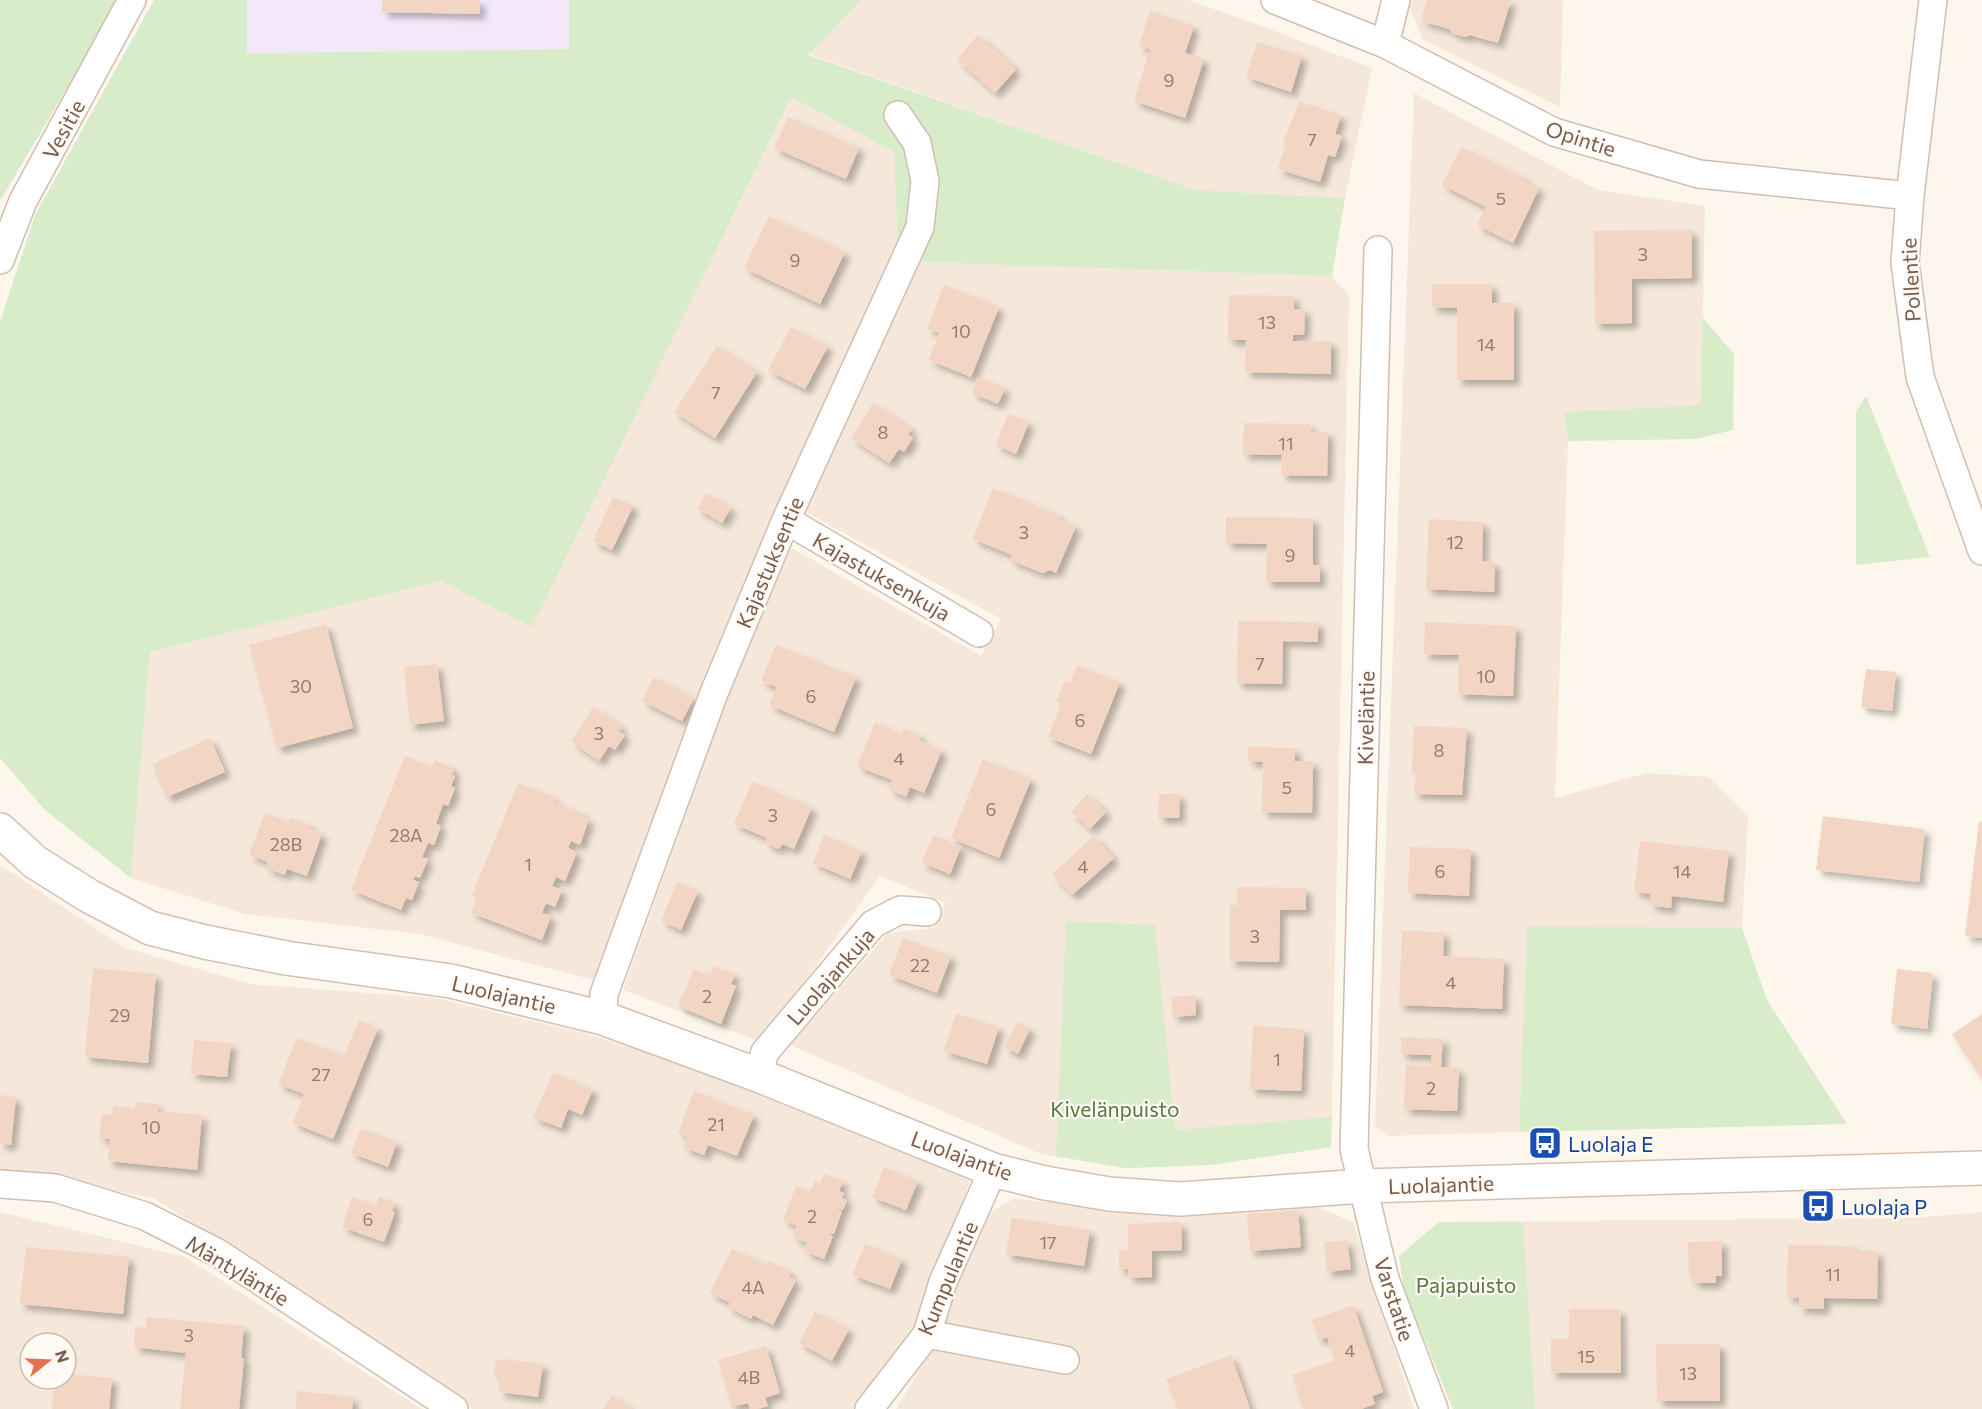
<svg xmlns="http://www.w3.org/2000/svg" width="1982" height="1409" font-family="Commissioner,sans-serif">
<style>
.residential{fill:#f5e8da;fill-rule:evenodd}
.education{fill:#f3e8fa}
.green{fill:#d8ecc9}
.building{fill:#f3d5c3;filter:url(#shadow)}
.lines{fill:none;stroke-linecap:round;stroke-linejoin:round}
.minor-casing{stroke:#d1beb0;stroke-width:30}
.secondary-casing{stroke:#d6c0b0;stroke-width:36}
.minor{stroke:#fff;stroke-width:27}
.secondary{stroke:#fff;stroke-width:33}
.labels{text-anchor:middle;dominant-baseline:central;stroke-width:4.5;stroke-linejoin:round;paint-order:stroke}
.number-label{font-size:18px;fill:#987a6a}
.street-label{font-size:21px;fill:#7a5c4d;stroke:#fffaf3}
.park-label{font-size:21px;fill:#537a41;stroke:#fffaf3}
.transit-label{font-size:21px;fill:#164399;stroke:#fffaf3;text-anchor:start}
</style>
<defs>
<filter id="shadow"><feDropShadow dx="5.5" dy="5.5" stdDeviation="3" flood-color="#0004"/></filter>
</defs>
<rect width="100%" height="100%" fill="#fdf6ec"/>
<path class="residential" d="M 862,0 L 1188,0 L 1240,18 L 1372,68 L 1345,198 L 1196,190 L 808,54 Z
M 1412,0 L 1563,0 L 1560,107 L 1422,39 L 1410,8 Z
M 1414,93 L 1598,190 L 1705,206 L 1701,405 L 1565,412 L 1568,441 L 1555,798 L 1647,773 L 1709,777 L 1748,817 L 1742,928 L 1527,926 L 1519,1132 L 1388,1136 L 1375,1126 Z
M 791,97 L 894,152 L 898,254 L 703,701 L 593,980 L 419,934 L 245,914 L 131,878 L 150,652 L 441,581 L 532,626 Z
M 917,262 L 1332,276 L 1349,296 L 1331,1147 L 1211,1165 L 1125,1168 L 1041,1154 L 790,1045 L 888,933 L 934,928 L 946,903 L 880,876 L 761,1042 L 623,990 L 783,543 L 981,656 L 1001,619 L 802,510 Z
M 0,865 L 125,948 L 251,984 L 435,998 L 591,1035 L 753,1086 L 970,1181 L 920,1322 L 854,1409 L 472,1409 L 154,1198 L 0,1171 Z
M 1013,1199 L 1181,1213 L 1311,1204 L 1353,1222 L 1414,1409 L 896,1409 L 927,1358 L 985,1216 Z
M 0,1212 L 185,1257 L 422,1409 L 0,1409 ZM 30,1343 L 66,1343 L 66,1379 L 30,1379 Z
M 1982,1212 L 1982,1409 L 1453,1409 L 1399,1256 L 1439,1222 L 1912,1218 Z"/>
<path class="education" d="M 247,0 L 569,0 L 570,49 L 247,53 Z"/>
<path class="green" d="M 0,0 L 119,0 L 0,201 Z
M 154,0 L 247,0 L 247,53 L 569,49 L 569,0 L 862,0 L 808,55 L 1196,190 L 1345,198 L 1332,276 L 917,262 L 898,254 L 894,152 L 791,97 L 532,627 L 441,581 L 150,652 L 131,878 L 45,810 L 0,758 L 0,322 L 35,215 Z
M 1702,317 L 1734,354 L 1733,430 L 1696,439 L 1568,441 L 1564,412 L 1701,405 Z
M 1866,396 L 1930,557 L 1856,565 L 1856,412 Z
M 1066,921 L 1155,925 L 1175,1130 L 1332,1117 L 1331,1147 L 1211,1165 L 1125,1168 L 1056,1156 Z
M 1527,926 L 1742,928 L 1767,1000 L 1847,1124 L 1519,1132 Z
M 1439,1222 L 1523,1222 L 1535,1409 L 1453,1409 L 1404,1290 L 1399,1256 Z"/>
<path class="building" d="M 382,0 L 480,0 L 480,14 L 382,12 Z
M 1427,0 L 1511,0 L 1498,43 L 1470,35 L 1465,37 L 1452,33 L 1450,29 L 1421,21 Z
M 1150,11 L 1194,26 L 1185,53 L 1204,59 L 1185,118 L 1134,101 L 1150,49 L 1139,46 Z
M 978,35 L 1016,69 L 995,93 L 957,59 Z
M 1257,42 L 1302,56 L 1291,92 L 1246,77 Z
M 1299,102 L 1341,115 L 1335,134 L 1342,136 L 1335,157 L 1328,155 L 1320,182 L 1278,169 L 1286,144 L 1283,143 Z
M 788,117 L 859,148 L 846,179 L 774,148 Z
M 1461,147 L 1526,179 L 1526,182 L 1539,188 L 1513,243 L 1477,225 L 1486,207 L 1442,185 Z
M 769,216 L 845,252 L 820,304 L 744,268 Z
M 1692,230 L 1692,278 L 1632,279 L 1632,323 L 1595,324 L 1594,231 Z
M 1432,284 L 1492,284 L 1492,303 L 1514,303 L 1514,380 L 1457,380 L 1457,308 L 1432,307 Z
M 944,285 L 999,307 L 971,377 L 929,360 L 939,333 L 927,329 Z
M 1229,295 L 1294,296 L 1294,309 L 1305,309 L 1304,335 L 1293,335 L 1293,341 L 1331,341 L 1331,374 L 1245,372 L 1246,340 L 1228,340 Z
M 791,327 L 828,346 L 805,389 L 768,370 Z
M 717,346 L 757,372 L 715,438 L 674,412 Z
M 978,377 L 1005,388 L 998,404 L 972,393 Z
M 873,403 L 912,429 L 908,434 L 913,438 L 904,452 L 899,449 L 889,463 L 851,438 Z
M 1008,414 L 1029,422 L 1016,454 L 996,445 Z
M 1244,423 L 1310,424 L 1311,431 L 1328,432 L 1327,476 L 1281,475 L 1282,455 L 1243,454 Z
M 993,488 L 1057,514 L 1060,519 L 1076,526 L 1056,573 L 1050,570 L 1042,573 L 1010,560 L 1012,555 L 973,539 Z
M 706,493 L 731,508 L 722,523 L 697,508 Z
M 613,497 L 633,506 L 612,550 L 593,541 Z
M 1226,517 L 1313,518 L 1313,565 L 1320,565 L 1320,582 L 1266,582 L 1267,544 L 1226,543 Z
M 1429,519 L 1483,522 L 1482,561 L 1495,562 L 1494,592 L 1426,589 Z
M 1238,621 L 1318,622 L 1318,642 L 1283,641 L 1282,684 L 1237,683 Z
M 1425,622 L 1516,626 L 1513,696 L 1458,694 L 1459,655 L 1424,654 Z
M 326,624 L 353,728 L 277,748 L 249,645 Z
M 776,645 L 856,677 L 834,732 L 769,705 L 777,687 L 761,681 Z
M 437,664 L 444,721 L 410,725 L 404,667 Z
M 1077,665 L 1120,682 L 1091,754 L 1048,737 L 1061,704 L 1056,701 L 1065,680 L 1070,683 Z
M 1866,669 L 1896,672 L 1892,711 L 1861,707 Z
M 654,677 L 694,698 L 682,721 L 642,701 Z
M 593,707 L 622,727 L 619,731 L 625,735 L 615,750 L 609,746 L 599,761 L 571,741 Z
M 875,722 L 902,734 L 904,729 L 921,736 L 919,740 L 942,750 L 924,793 L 910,787 L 906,797 L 889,789 L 892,780 L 857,766 Z
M 1414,726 L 1467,728 L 1462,795 L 1414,794 L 1416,772 L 1412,772 Z
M 210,738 L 225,772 L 167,797 L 152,764 Z
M 1248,747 L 1295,748 L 1295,761 L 1313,761 L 1312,813 L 1262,812 L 1263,762 L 1248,761 Z
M 405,756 L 432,767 L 435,760 L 454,768 L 452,775 L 455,776 L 451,786 L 455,788 L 448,806 L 443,804 L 436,824 L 441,826 L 434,845 L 428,843 L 422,857 L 428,859 L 420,878 L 415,876 L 413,880 L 419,882 L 412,900 L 406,898 L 401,910 L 351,890 Z
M 983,759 L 1031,779 L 999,858 L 951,838 Z
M 752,782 L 812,807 L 794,849 L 782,844 L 779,849 L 765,843 L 767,838 L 734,824 Z
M 518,783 L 554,797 L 553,801 L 582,813 L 581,816 L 589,819 L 580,845 L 571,841 L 568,848 L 577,852 L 565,881 L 556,877 L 552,886 L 562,890 L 555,907 L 546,903 L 542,913 L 551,916 L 542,940 L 471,913 L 477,897 L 472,895 Z
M 1087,794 L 1106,812 L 1090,829 L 1071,812 Z
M 1159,794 L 1180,794 L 1179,818 L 1158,818 Z
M 265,813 L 289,822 L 291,818 L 311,825 L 309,829 L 322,833 L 307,876 L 287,869 L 285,875 L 266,868 L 268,862 L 249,855 Z
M 1823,816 L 1925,829 L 1919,882 L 1816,870 Z
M 1979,821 L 1982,822 L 1982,938 L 1965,936 Z
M 824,835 L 862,851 L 850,879 L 813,863 Z
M 933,835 L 961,847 L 950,874 L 922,863 Z
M 1094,836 L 1114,858 L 1072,895 L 1052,874 Z
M 1640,841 L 1729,851 L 1723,902 L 1672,896 L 1671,908 L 1650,905 L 1651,894 L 1634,892 Z
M 1410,847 L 1471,849 L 1469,896 L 1408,893 Z
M 677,882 L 698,891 L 681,930 L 661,921 Z
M 1237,887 L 1306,888 L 1306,910 L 1280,910 L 1279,962 L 1230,961 L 1230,905 L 1237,905 Z
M 1402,931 L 1444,932 L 1443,956 L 1504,959 L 1502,1009 L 1399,1005 Z
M 903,938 L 951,956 L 937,993 L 889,975 Z
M 714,966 L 735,974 L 731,984 L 736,986 L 721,1024 L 678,1006 L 694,969 L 710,976 Z
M 93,968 L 156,974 L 148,1063 L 85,1057 Z
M 1897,969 L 1933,973 L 1927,1029 L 1891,1024 Z
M 1195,995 L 1196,1015 L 1173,1017 L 1171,997 Z
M 956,1014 L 999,1027 L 987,1064 L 944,1051 Z
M 1982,1014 L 1982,1079 L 1952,1034 Z
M 359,1020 L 378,1028 L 333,1139 L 293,1123 L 304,1094 L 278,1084 L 297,1038 L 344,1056 Z
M 1017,1022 L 1030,1029 L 1018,1054 L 1004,1047 Z
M 1253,1026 L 1304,1029 L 1301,1091 L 1250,1089 Z
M 1401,1037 L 1443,1039 L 1441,1067 L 1459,1068 L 1457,1111 L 1404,1109 L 1406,1065 L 1431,1066 L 1431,1055 L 1401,1054 Z
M 194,1040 L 231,1043 L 227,1077 L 191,1074 Z
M 553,1073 L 593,1089 L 582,1115 L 568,1109 L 561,1128 L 533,1117 Z
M 694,1091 L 754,1115 L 737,1156 L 708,1145 L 704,1155 L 683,1147 L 688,1137 L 678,1133 Z
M 0,1095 L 16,1097 L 11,1145 L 0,1144 Z
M 135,1102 L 158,1104 L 157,1111 L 202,1115 L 197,1170 L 108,1161 L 110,1139 L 99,1138 L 102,1114 L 112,1115 L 113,1106 L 135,1109 Z
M 361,1128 L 397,1142 L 388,1167 L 351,1153 Z
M 884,1167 L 918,1181 L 906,1210 L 872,1197 Z
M 824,1174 L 843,1181 L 839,1191 L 844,1193 L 842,1198 L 847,1200 L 843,1210 L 838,1208 L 838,1209 L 842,1211 L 834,1234 L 828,1234 L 833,1236 L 824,1259 L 804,1251 L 807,1243 L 793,1237 L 797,1226 L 783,1220 L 796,1186 L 810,1192 L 815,1181 L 820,1183 Z
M 352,1197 L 376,1205 L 379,1197 L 395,1203 L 392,1211 L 395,1212 L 384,1242 L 342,1227 Z
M 1298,1210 L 1301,1247 L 1250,1251 L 1247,1214 Z
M 1012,1218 L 1090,1230 L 1084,1266 L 1006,1254 Z
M 1181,1222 L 1182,1250 L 1152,1251 L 1152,1277 L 1129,1278 L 1128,1269 L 1119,1269 L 1119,1251 L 1128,1250 L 1128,1224 Z
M 1347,1240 L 1351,1269 L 1327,1272 L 1324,1243 Z
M 1722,1241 L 1722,1276 L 1716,1276 L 1716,1283 L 1693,1283 L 1693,1276 L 1689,1276 L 1688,1242 Z
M 865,1244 L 902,1259 L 890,1289 L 852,1275 Z
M 1788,1245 L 1855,1246 L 1855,1250 L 1878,1251 L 1877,1299 L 1824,1298 L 1824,1309 L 1799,1308 L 1799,1298 L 1787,1297 Z
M 26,1247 L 129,1257 L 123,1314 L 20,1304 Z
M 732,1249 L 767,1265 L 769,1261 L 791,1272 L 789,1277 L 796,1280 L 773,1325 L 753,1315 L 751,1319 L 728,1307 L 730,1303 L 710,1293 Z
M 1353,1305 L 1383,1392 L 1372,1396 L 1375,1404 L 1361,1409 L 1304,1409 L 1292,1375 L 1335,1360 L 1327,1337 L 1319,1340 L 1312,1320 Z
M 1569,1309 L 1620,1309 L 1621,1373 L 1551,1373 L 1551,1339 L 1569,1339 Z
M 815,1312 L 849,1329 L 832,1361 L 799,1343 Z
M 147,1317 L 244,1326 L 241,1358 L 244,1358 L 239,1409 L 180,1409 L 186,1353 L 134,1347 L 135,1327 L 146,1328 Z
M 1656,1344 L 1720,1344 L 1720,1401 L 1657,1401 Z
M 766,1346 L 780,1393 L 765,1398 L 768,1406 L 758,1409 L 750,1409 L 748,1403 L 732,1407 L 718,1360 Z
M 1231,1355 L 1250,1409 L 1178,1409 L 1166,1379 Z
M 504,1359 L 543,1364 L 538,1397 L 499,1392 L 501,1376 L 494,1375 L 496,1360 L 503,1361 Z
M 66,1374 L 112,1378 L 109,1409 L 52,1409 L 55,1379 L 66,1379 Z
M 297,1391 L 353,1397 L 352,1409 L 296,1409 Z
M 612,1395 L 632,1409 L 603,1409 Z"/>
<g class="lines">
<defs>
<path id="minor" d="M 1275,0 L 1385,44 L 1554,132 L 1699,174 L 1910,196
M 1933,0 L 1910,196 L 1905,263 L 1920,377 L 1982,551
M 1385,44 L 1396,0
M 1378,250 L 1354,1149 L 1385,1279 L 1434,1409
M 0,260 L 23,201 L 132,0
M 786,520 L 979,633
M 603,1018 L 604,994 L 714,693 L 786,520 L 920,227 L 925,181 L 917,143 L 898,115
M 758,1075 L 765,1052 L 873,924 L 900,910 L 927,912
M 0,1184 L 55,1188 L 145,1216 L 218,1253 L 454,1409
M 927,1334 L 1065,1360
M 869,1409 L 927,1334 L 943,1282 L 993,1170"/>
<path id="secondary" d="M 0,830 L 35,862 L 89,896 L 150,928 L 205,942 L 286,958 L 451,981 L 603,1018 L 758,1075 L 993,1170 L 1045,1183 L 1109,1194 L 1180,1199 L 1363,1186 L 1982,1168"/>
</defs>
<use href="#minor" class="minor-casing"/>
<use href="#secondary" class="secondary-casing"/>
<use href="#minor" class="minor"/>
<use href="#secondary" class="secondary"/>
</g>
<defs>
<symbol id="bus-square" viewBox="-11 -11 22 22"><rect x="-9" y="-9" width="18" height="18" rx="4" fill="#1a4fb4" stroke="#fffaf3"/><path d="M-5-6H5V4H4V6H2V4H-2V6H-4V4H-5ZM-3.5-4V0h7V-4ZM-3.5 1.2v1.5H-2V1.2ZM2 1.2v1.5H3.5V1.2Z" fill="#fff"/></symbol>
</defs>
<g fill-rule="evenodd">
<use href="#bus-square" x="1526" y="1124" width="38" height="38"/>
<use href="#bus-square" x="1799" y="1187" width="38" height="38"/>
</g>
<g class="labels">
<g class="number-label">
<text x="1169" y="80">9</text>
<text x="1312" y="139">7</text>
<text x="1501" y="198">5</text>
<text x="1643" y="254">3</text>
<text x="795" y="260">9</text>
<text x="1267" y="322">13</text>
<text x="961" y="331">10</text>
<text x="1486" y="344">14</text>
<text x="716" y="392">7</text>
<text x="883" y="432">8</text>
<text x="1286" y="443">11</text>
<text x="1024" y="532">3</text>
<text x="1455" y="542">12</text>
<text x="1290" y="555">9</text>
<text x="1260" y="663">7</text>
<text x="1486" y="676">10</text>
<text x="301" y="686">30</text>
<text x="811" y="696">6</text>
<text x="1080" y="720">6</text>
<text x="599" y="733">3</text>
<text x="1439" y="750">8</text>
<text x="899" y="758">4</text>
<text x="1287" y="787">5</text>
<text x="991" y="809">6</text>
<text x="773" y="815">3</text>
<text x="406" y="835">28A</text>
<text x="286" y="844">28B</text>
<text x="528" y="864">1</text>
<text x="1083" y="866">4</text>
<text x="1440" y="871">6</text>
<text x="1682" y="871">14</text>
<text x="1255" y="936">3</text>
<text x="920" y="965">22</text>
<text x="1451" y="982">4</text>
<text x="707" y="996">2</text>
<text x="120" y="1015">29</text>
<text x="1277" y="1059">1</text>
<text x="321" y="1074">27</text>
<text x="1431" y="1088">2</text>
<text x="716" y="1124">21</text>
<text x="151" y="1127">10</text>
<text x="812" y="1216">2</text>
<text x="368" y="1219">6</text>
<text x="1048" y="1242">17</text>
<text x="1833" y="1274">11</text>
<text x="753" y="1287">4A</text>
<text x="189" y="1335">3</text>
<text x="1350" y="1350">4</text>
<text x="1586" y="1356">15</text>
<text x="1688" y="1373">13</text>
<text x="749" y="1377">4B</text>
</g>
<g class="street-label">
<text transform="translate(63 129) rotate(-61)">Vesitie</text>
<text transform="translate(1581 138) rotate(18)">Opintie</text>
<text transform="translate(1910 280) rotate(-93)">Pollentie</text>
<text transform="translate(769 562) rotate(-67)">Kajastuksentie</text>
<text transform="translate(882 576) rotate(30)">Kajastuksenkuja</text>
<text transform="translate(1365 718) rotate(-89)">Kiveläntie</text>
<text transform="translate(830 976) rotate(-49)">Luolajankuja</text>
<text transform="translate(504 994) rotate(13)">Luolajantie</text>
<text transform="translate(962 1155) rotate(20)">Luolajantie</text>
<text transform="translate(1441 1184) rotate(-2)">Luolajantie</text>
<text transform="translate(238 1270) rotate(31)">Mäntyläntie</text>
<text transform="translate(947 1278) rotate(-67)">Kumpulantie</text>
<text transform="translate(1395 1299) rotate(72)">Varstatie</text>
</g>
<g class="park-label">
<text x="1115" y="1108">Kivelänpuisto</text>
<text x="1466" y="1284">Pajapuisto</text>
</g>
<g class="transit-label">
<text x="1568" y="1143">Luolaja E</text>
<text x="1841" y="1206">Luolaja P</text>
</g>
</g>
<g transform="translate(48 1361) rotate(72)"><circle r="28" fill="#fffaf3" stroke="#cabbb1" stroke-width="1.5"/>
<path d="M0-4.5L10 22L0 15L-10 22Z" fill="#e76f51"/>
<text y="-9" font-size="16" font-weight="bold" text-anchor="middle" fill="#7a5c4d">N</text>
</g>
</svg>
